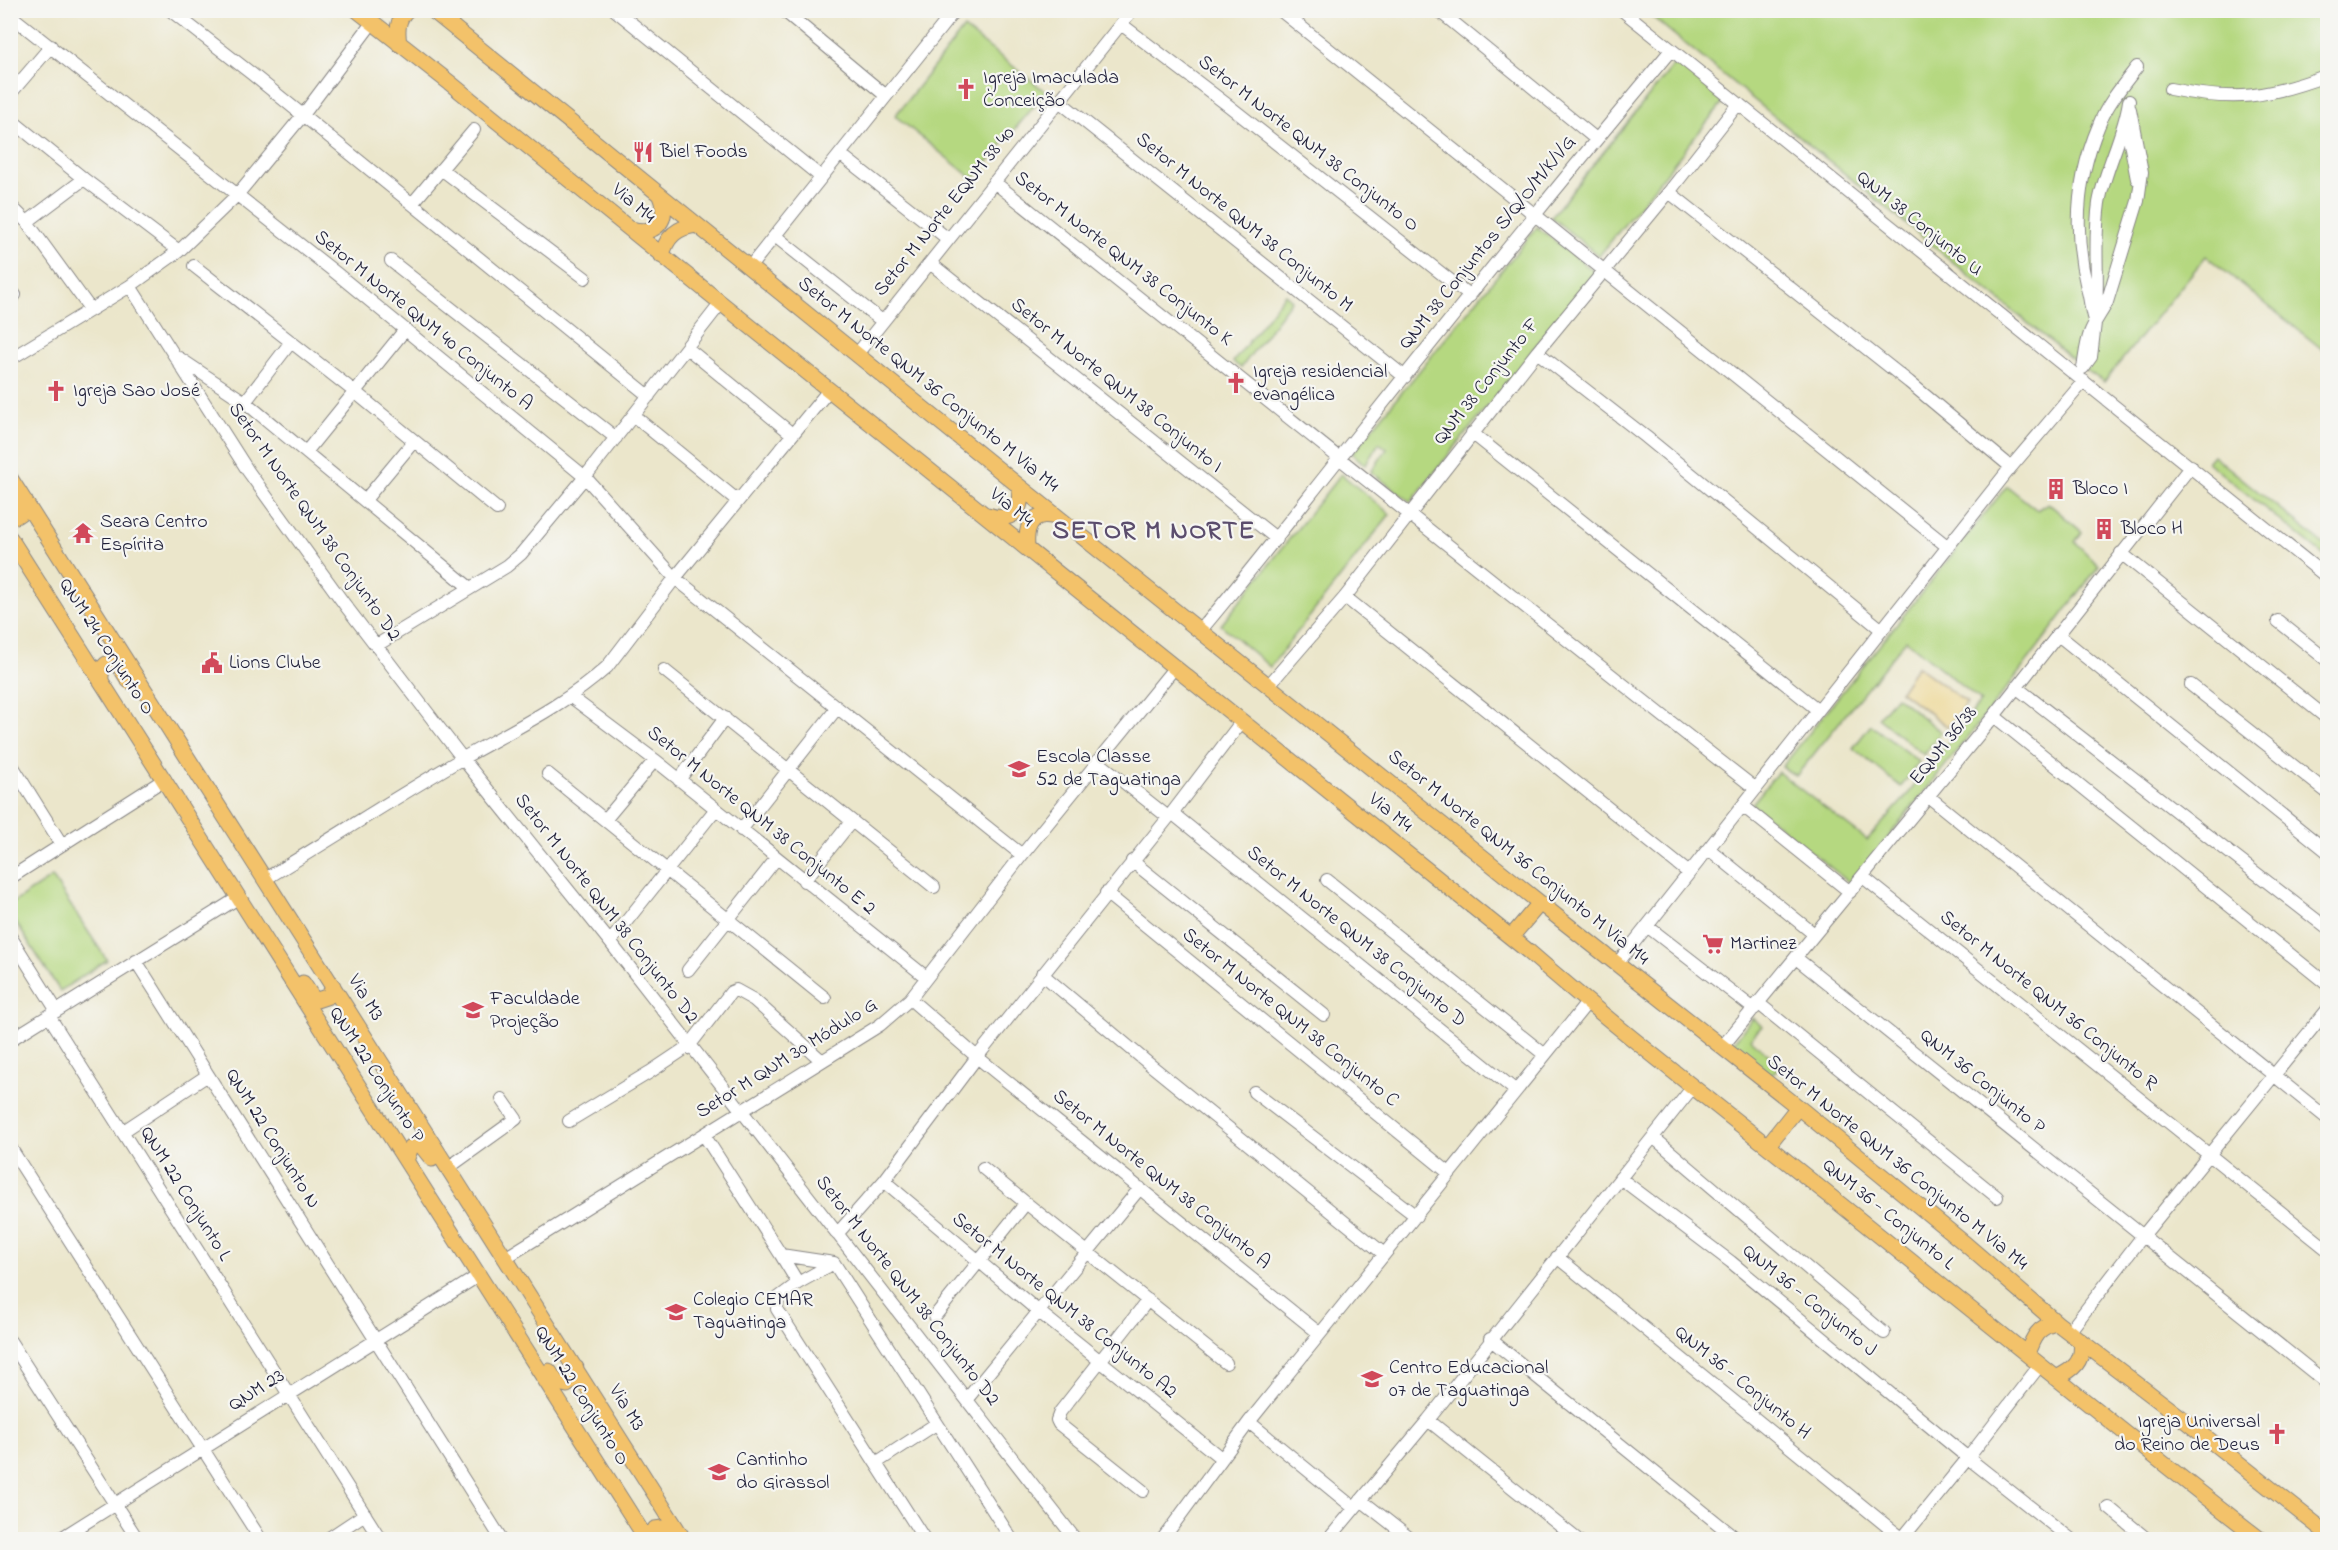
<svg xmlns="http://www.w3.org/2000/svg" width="2338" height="1550" font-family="'Indie Flower',sans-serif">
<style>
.green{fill:#b5d880;stroke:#6c7d5e;stroke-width:1.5}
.sand{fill:#eeda9e;stroke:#887e6c;stroke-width:1.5}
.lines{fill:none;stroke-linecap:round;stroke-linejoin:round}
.minor-casing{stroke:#868483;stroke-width:14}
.major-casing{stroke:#868483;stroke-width:17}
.minor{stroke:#fff;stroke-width:12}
.major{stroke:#f3c26a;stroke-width:15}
.labels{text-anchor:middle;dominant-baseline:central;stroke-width:4.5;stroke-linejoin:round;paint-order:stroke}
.poi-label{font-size:20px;fill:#22223b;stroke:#f6f6f2;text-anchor:start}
.street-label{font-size:20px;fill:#22223b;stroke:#f6f6f2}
.district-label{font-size:26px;font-weight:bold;letter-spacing:1.5px;fill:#5b4d6d;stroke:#f6f6f2}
</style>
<rect width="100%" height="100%" fill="#f6f6f2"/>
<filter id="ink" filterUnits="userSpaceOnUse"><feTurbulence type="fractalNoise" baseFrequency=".0167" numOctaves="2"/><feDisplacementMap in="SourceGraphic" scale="12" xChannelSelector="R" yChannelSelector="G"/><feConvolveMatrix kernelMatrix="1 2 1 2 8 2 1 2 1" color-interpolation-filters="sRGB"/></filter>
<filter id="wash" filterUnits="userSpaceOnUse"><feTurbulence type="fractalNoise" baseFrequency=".008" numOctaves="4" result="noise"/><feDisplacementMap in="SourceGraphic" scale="24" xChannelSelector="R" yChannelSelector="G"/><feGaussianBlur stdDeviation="1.35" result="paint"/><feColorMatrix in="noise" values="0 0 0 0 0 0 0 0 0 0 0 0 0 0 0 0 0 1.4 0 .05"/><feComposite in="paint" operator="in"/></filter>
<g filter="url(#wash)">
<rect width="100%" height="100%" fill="#ebe6cb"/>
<path class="green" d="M 1645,11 L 2327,11 L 2327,353 L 2206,256 L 2104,382 L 2083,368 Z
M 964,28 L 1046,92 L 973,179 L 895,116 Z
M 1677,61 L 1724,101 L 1599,256 L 1551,217 Z
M 1537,227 L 1595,272 L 1411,502 L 1371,472 L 1387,449 L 1379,443 L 1365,465 L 1352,453 Z
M 1285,294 L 1292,300 L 1241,368 L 1233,362 Z
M 2213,455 L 2327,547 L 2327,558 L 2207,462 Z
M 1341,474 L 1390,514 L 1270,667 L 1221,625 Z
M 2007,486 L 2037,510 L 2048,503 L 2082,532 L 2075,542 L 2099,566 L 2014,679 L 1851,884 L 1752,804 L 1778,772 L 1867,840 L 1904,799 L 1981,701 L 1906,640 L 1796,776 L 1782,767 Z
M 1896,696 L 1941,732 L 1924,755 L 1878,718 Z
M 1871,725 L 1919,762 L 1901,787 L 1853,748 Z
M 52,877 L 107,960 L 60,991 L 11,915 L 11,904 Z
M 1752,1018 L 1762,1026 L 1750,1039 L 1781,1065 L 1771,1075 L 1733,1043 Z"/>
<path class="sand" d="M 1917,666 L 1967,703 L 1948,727 L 1900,691 Z"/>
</g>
<g filter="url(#ink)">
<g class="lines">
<defs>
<path id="minor" d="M 170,10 L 252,74 L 649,396
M 615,10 L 821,177
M 783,10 L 885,95
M 1280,10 L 1948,547
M 1438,10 L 1596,139
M 1622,10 L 2328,578
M 10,15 L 336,273 L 585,477 L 675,578 L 1022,855
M 1121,24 L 1229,106 L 1470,296
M 2170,89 C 2235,102 2266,98 2328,75
M 10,94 L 51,46
M 1059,101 L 1405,377
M 2129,101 C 2124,136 2105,168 2099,203 C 2093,244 2100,283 2095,323 C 2090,310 2091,301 2087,288 C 2073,232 2076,179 2099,125 C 2107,104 2123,85 2137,67
M 10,119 L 84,179 L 179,251
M 2128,132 L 2137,179
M 840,154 L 948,239
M 441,169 L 585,278
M 994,182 C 1248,384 1500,589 1756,789
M 1669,192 L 1909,382 L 2011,467
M 412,204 L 474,130
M 10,205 L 27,222 L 91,310
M 27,222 L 84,179
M 775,236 L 882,321
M 391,261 L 616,438
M 930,263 L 1277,539
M 194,266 L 355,392 L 497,509
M 749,268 L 955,10
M 130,286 L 248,471 L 345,605 L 463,759 L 610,942 L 1076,1540
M 10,289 L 15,295
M 2095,323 L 2091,357 L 2083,368 C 2085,357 2086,344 2090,333 C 2094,322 2102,312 2107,302 L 2138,201 L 2142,172 L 2130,109
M 687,348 L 792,434
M 1537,352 L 1646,437 L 1882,630
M 857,354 L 1132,10
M 179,358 L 245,402 L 470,588
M 10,359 L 130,286 L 179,251 L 237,195 L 303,115 L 372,23
M 245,402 L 291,342
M 634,416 L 738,501
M 1472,433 L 1818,710
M 306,452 L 404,331
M 365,500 L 414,441
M 2121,553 L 2328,719
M 1345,597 L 1689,873
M 2278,621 L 2328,661
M 1201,630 C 1249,573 1294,515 1341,456 C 1449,320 1559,184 1671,50
M 2057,634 L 2328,852
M 377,645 L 507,566 L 521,554 L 585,477 L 721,303
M 664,670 L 934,887
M 2191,685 L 2328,793
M 1268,686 L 1345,597 L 1537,352 L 1669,192 L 1738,104
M 2016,687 L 2328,929
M 571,697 L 655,760 L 926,977
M 1994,716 L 2328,985
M 1097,761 L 1168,817
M 10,762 L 62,845
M 548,774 L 825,998
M 679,780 L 725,718
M 1928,796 L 2328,1119
M 1743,806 L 1850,892
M 1172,813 L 1516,1091
M 605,820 L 655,760
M 741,830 L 837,708
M 1710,850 L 1814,934
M 1132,861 L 1324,1015
M 1863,877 L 2328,1250
M 10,878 L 165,779
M 265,879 C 332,839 397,796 465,757 C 514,729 565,705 607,667 L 675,578 L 829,390
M 1327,880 L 1545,1055
M 804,881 L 851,822
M 1106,893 L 1449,1173
M 1647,926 L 1754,1009
M 10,936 L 57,1011
M 610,942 L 715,810
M 1796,958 L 2328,1384
M 136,961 L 502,1540
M 1617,964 L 2011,467 L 2084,381
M 688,970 L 776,859
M 1042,974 L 1148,1063 L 1384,1254
M 910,999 L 977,1057 L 1320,1334
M 1758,1003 L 1997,1197
M 49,1016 L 381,1540
M 10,1040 L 238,898
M 1722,1047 L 1994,716 L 2191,466
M 1254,1092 L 1416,1216
M 569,1121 L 650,1072 L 689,1046 L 731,992 L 736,990 L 754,1000 L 821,1060
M 122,1132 L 208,1075
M 704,1135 L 781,1255 L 834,1263 L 1012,1540
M 1653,1137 L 1884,1333
M 10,1147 L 261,1540
M 448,1168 L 516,1119 L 502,1099
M 1620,1178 L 1731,1262 L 1968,1458 L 2072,1540
M 884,1181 L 1038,1311 L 1221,1458
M 1026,1203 L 1226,1363
M 837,1234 L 884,1181 L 977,1057 L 1172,813 L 1242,721
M 781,1255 L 798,1283 L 778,1298 L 777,1309 L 925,1540
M 1557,1257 L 1904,1540
M 505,1258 L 880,1025 L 910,999 L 1022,855 L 1175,667
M 798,1283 L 834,1263
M 935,1316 L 1026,1203 L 983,1168
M 2069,1332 L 2142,1237 L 2328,1009
M 1490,1339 L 1738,1540
M 10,1341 L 138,1540
M 967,1399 L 1140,1188
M 1428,1420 L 1578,1540
M 1249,1422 L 1354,1508
M 876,1463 L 936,1424
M 1143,1491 L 1059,1424 L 1057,1420 L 1060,1412 L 1148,1300
M 1361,1500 L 1412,1540
M 2108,1507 L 2148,1540
M 10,1533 L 15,1540
M 58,1540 L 478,1276
M 326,1540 L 365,1514
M 1162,1540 L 1249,1422 L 1587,1003
M 1328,1540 L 1428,1420 L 1692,1088
M 1901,1540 L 1968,1458 L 2040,1365"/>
<path id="major" d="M 357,10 L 450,83 L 721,303 L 1528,951 C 1624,1035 1726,1112 1825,1192 C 1970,1308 2114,1426 2261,1540
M 432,10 L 1019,486 L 1560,919 L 1798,1107 L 1963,1242 L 2057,1323 L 2183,1419 L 2328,1534
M 399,44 C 397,31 397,19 407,10
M 631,229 C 656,236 670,221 660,196
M 662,256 C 666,237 677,227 697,225
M 10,478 L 684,1540
M 988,515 C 1012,523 1025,511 1019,486
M 10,517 L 16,516 L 22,512 L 25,501
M 10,538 L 647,1540
M 1027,547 C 1025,523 1034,510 1059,518
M 101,679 C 100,667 109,656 120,667 C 123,671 126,677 129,681
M 1511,937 L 1540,903
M 303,983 L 312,997 L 317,1000 L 329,996 L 333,986
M 1768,1145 L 1798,1107
M 406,1161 L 411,1147 L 420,1144 L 432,1159
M 2027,1354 C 2033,1337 2038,1326 2057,1323
M 549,1371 L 557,1383 L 567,1385 L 575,1378 L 576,1368
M 2056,1378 C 2073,1370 2084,1362 2081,1341
M 650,1540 L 655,1529 L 662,1528 L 669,1530 L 675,1540"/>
</defs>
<use href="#minor" class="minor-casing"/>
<use href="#major" class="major-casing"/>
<use href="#minor" class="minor"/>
<use href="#major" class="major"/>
</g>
</g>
<defs>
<symbol id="church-bare" viewBox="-9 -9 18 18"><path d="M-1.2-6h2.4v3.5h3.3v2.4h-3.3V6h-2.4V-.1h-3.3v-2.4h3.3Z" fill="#d1495b" stroke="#f6f6f2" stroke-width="2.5" paint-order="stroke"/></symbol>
<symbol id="restaurant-bare" viewBox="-9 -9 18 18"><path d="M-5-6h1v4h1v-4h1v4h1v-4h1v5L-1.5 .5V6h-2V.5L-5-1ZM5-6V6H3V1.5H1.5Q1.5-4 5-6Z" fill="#d1495b" stroke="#f6f6f2" stroke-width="2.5" paint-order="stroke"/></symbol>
<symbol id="building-bare" viewBox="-9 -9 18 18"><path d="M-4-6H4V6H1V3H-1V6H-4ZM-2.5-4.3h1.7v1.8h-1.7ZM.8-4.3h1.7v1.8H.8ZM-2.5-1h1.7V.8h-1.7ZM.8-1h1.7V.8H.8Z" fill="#d1495b" stroke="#f6f6f2" stroke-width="2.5" paint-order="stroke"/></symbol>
<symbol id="temple-bare" viewBox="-9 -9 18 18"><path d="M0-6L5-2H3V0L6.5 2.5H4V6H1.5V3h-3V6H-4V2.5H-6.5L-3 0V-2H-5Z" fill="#d1495b" stroke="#f6f6f2" stroke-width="2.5" paint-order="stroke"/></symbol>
<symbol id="civic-bare" viewBox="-9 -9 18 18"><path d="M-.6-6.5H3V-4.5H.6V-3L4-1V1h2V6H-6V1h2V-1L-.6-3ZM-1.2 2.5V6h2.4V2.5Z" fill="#d1495b" stroke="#f6f6f2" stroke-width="2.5" paint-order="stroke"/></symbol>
<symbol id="school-bare" viewBox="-9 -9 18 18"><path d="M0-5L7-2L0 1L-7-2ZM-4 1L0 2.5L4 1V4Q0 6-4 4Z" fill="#d1495b" stroke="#f6f6f2" stroke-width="2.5" paint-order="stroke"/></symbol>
<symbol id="supermarket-bare" viewBox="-9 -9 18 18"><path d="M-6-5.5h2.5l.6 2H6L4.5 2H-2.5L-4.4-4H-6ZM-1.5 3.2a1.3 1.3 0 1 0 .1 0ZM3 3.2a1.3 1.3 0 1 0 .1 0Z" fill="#d1495b" stroke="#f6f6f2" stroke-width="2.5" paint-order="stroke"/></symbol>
<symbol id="university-bare" viewBox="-9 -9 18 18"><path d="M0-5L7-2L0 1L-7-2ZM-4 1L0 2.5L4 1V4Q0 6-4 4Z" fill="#d1495b" stroke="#f6f6f2" stroke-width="2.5" paint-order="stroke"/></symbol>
</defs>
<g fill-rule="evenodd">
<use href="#church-bare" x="951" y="74" width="30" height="30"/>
<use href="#restaurant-bare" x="628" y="137" width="30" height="30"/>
<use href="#church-bare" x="1221" y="368" width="30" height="30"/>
<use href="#church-bare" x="41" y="376" width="30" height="30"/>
<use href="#building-bare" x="2041" y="474" width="30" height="30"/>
<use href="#building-bare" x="2089" y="514" width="30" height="30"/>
<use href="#temple-bare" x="68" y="518" width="30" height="30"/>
<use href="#civic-bare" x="197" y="648" width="30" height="30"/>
<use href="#school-bare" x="1004" y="754" width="30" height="30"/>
<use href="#supermarket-bare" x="1698" y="929" width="30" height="30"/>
<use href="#university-bare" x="458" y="995" width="30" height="30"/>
<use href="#school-bare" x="661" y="1297" width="30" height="30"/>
<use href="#school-bare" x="1357" y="1364" width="30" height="30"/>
<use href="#church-bare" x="2262" y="1419" width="30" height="30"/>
<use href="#school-bare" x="704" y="1457" width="30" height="30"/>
</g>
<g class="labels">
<g class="poi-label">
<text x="983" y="78">Igreja Imaculada<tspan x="983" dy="23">Conceição</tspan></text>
<text x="660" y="152">Biel Foods</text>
<text x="1253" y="372">Igreja residencial<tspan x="1253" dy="23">evangélica</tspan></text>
<text x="73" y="391">Igreja Sao José</text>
<text x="2073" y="489">Bloco I</text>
<text x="100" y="522">Seara Centro<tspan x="100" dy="23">Espírita</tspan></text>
<text x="2121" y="529">Bloco H</text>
<text x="229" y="663">Lions Clube</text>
<text x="1036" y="757">Escola Classe<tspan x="1036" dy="23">52 de Taguatinga</tspan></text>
<text x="1730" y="944">Martinez</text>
<text x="490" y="999">Faculdade<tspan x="490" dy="23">Projeção</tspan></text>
<text x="693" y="1300">Colegio CEMAR<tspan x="693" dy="23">Taguatinga</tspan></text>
<text x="1389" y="1368">Centro Educacional<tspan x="1389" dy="23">07 de Taguatinga</tspan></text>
<text x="2260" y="1422" text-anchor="end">Igreja Universal<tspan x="2260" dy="23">do Reino de Deus</tspan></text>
<text x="736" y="1460">Cantinho<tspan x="736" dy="23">do Girassol</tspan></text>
</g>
<g class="street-label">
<text transform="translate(1308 144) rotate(38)">Setor M Norte QNM 38 Conjunto O</text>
<text transform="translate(633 204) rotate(40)">Via M4</text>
<text transform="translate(945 212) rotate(-51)">Setor M Norte EQNM 38 40</text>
<text transform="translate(1244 223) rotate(39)">Setor M Norte QNM 38 Conjunto M</text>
<text transform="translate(1919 224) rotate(39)">QNM 38 Conjunto U</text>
<text transform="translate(1488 243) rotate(-51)">QNM 38 Conjuntos S/Q/O/M/K/I/G</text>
<text transform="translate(1123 259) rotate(38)">Setor M Norte QNM 38 Conjunto K</text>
<text transform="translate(423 321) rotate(39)">Setor M Norte QNM 40 Conjunto A</text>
<text transform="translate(1487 382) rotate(-51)">QNM 38 Conjunto F</text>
<text transform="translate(928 385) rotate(39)">Setor M Norte QNM 36 Conjunto M Via M4</text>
<text transform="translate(1116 386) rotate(39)">Setor M Norte QNM 38 Conjunto I</text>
<text transform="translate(1011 508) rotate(39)">Via M4</text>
<text transform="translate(314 522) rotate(55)">Setor M Norte QNM 38 Conjunto D2</text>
<text transform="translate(106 647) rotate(57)">QNM 24 Conjunto O</text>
<text transform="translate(1944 746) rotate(-51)">EQNM 36/38</text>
<text transform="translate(1390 813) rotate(39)">Via M4</text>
<text transform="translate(761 821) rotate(39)">Setor M Norte QNM 38 Conjunto E 2</text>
<text transform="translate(1518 858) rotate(39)">Setor M Norte QNM 36 Conjunto M Via M4</text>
<text transform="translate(606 909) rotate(52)">Setor M Norte QNM 38 Conjunto D2</text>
<text transform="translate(1356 937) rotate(39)">Setor M Norte QNM 38 Conjunto D</text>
<text transform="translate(365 998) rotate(58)">Via M3</text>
<text transform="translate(2048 1001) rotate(39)">Setor M Norte QNM 36 Conjunto R</text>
<text transform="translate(1290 1018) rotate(39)">Setor M Norte QNM 38 Conjunto C</text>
<text transform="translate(787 1059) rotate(-32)">Setor M QNM 30 Módulo G</text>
<text transform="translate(376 1075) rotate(57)">QNM 22 Conjunto P</text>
<text transform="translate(1982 1082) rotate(39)">QNM 36 Conjunto P</text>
<text transform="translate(272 1139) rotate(58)">QNM 22 Conjunto N</text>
<text transform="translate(1897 1163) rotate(39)">Setor M Norte QNM 36 Conjunto M Via M4</text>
<text transform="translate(1161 1180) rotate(39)">Setor M Norte QNM 38 Conjunto A</text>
<text transform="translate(185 1194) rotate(58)">QNM 22 Conjunto L</text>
<text transform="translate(1888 1215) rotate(39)">QNM 36 - Conjunto L</text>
<text transform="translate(907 1291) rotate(52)">Setor M Norte QNM 38 Conjunto D2</text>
<text transform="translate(1809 1301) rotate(39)">QNM 36 - Conjunto J</text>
<text transform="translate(1064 1306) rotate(39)">Setor M Norte QNM 38 Conjunto A2</text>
<text transform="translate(1742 1383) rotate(39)">QNM 36 - Conjunto H</text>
<text transform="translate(257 1391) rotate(-32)">QNM 23</text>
<text transform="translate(581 1396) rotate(58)">QNM 22 Conjunto O</text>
<text transform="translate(626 1408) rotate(58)">Via M3</text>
</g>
<g class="district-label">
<text x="1154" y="532">SETOR M NORTE</text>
</g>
</g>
<rect width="2338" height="1550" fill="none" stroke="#f6f6f2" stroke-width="36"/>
</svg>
